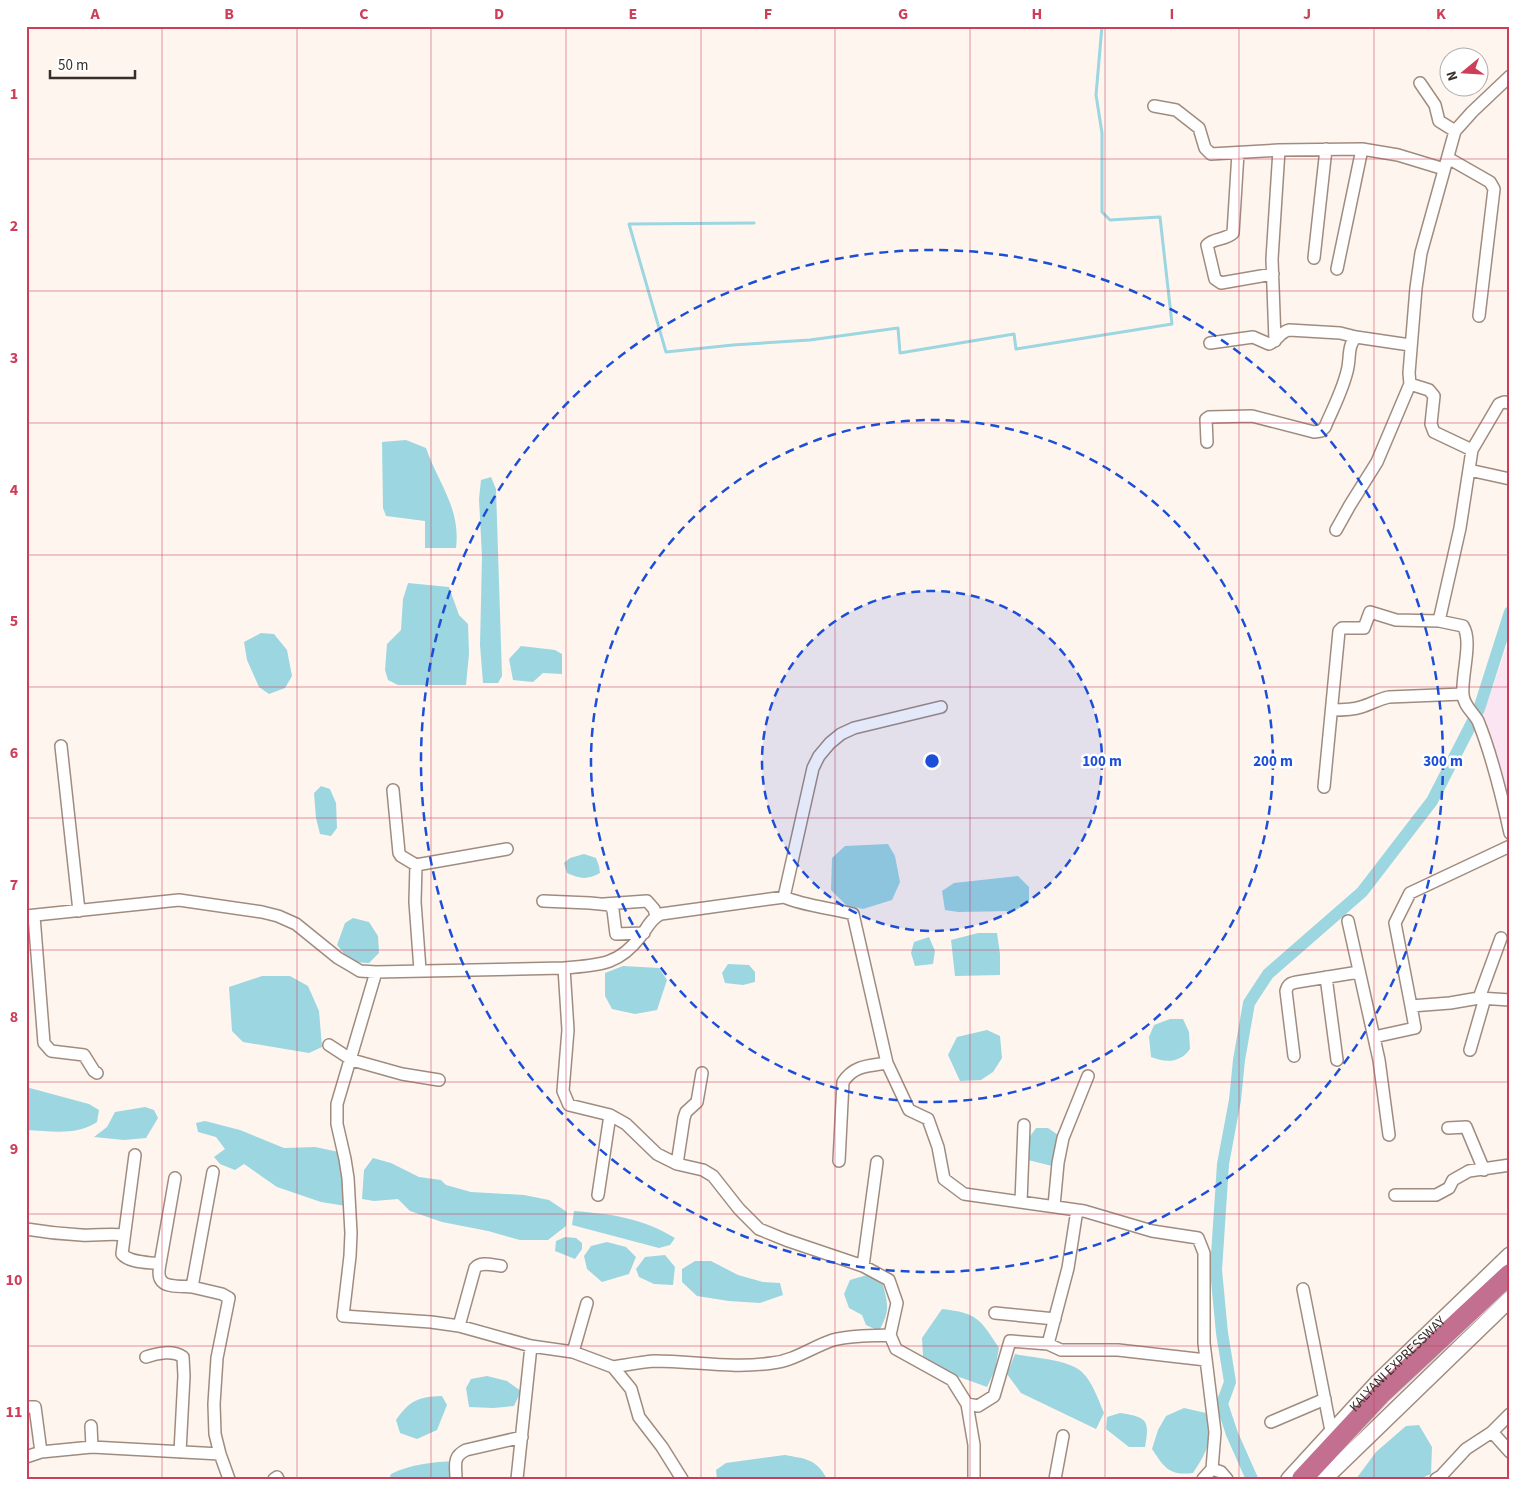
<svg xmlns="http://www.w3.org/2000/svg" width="1536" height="1505" font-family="'Source Sans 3',sans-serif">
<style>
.industrial{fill:#fce5f3}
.water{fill:#9cd6e0}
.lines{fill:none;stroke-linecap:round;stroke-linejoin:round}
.stream{stroke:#9cd6e0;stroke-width:3}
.canal{stroke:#9cd6e0;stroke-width:12}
.street-casing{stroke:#a08c7f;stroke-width:14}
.secondary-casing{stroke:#a08c7f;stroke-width:18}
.highway-casing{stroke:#d7d5d4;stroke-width:22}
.street{stroke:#fff;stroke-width:11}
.secondary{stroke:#fff;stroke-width:15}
.highway{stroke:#c36f90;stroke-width:20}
.grid{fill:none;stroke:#ce3e5a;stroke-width:1;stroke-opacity:0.55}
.ring{fill:none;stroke:#1d4ed8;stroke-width:2.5;stroke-dasharray:9 6}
.labels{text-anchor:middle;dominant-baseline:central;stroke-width:5;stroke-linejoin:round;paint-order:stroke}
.street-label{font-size:14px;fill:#362e28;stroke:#fff}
.centre{fill:#1d4ed8;stroke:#fff;stroke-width:2.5}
.ring-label{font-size:15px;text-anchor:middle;font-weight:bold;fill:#1d4ed8;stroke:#fff;stroke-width:5;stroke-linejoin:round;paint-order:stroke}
.neatline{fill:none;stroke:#ce3e5a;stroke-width:2}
.grid-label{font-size:16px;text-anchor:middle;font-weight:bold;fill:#ce3e5a}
</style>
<rect width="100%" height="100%" fill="#fef5ef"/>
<path class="industrial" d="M 1510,637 L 1510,798 L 1507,799 L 1482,718 Z"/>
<path class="water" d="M 406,440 L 426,448 C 438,483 461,508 456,548 L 425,548 L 425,521 L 386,516 L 383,508 L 382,442 Z
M 491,477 L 496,489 L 502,676 L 498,683 L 483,683 L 480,645 L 482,557 L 479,499 L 481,480 Z
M 408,583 L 449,587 L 459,615 L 468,624 L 469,654 L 466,685 L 398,685 L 388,680 L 385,670 L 387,644 L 401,630 L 403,599 Z
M 261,633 L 274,634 L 287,650 L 292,676 L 285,688 L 269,694 L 259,687 L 247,660 L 244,642 Z
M 521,646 L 555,650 L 562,654 L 562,674 L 543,673 L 533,682 L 513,680 L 509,659 Z
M 321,786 L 330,789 L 336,803 L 337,828 L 331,836 L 320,834 L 316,818 L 314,793 Z
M 888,844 L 895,856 L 900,882 L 892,900 L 863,909 L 846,905 L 831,890 L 832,858 L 845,846 Z
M 584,854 L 596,858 L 599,866 L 600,873 C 587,880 580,879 567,873 L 564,863 L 570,858 Z
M 1018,876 L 1029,887 L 1029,903 L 1014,911 L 958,912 L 945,910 L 942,891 L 954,883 Z
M 353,918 L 369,922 L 378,936 L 379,953 L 369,963 L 351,962 L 337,945 L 345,923 Z
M 978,933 L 997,933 L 1000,954 L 1000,975 L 955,976 L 951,940 Z
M 929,937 L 935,951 L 933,964 L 915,966 L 911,953 L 914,942 Z
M 728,964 L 749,965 L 755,972 L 755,982 L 743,985 L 725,983 L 722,973 Z
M 623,966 L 659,968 L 667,980 L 657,1010 L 635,1014 L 612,1009 L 605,996 L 605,973 Z
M 262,976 L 290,976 L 308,986 L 319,1011 L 322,1047 L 309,1053 L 243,1042 L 232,1031 L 229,987 Z
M 1170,1019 L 1183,1019 L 1189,1032 L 1190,1049 C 1180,1063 1166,1063 1151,1057 L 1149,1037 L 1154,1025 Z
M 987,1030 L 1000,1036 L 1002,1058 L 993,1072 L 981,1080 L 960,1081 L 948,1055 L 957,1037 Z
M 26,1087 L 89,1104 L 99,1110 L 97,1122 C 76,1136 51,1131 26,1130 Z
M 145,1107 L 154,1110 L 158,1118 L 146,1138 L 124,1140 L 94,1137 L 107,1127 L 115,1112 Z
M 205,1121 L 240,1130 L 284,1148 L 315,1147 L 339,1152 L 346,1206 L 321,1202 L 277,1187 L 244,1164 L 235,1170 L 220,1164 L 214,1157 L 225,1149 L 216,1137 L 198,1132 L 196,1123 Z
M 1036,1128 L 1048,1128 L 1061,1137 L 1052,1166 L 1028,1160 L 1026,1142 Z
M 373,1158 L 391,1163 L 419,1177 L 441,1180 L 446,1185 L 471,1192 L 524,1195 L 549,1200 L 567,1212 L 566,1226 L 548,1240 L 520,1240 L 488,1231 L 442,1222 L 410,1211 L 398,1199 L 374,1201 L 362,1199 L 364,1170 Z
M 574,1211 C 612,1214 642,1218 675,1238 L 670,1245 L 659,1248 L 572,1225 Z
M 565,1237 L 576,1238 L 582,1243 L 582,1249 L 575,1259 L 555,1251 L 556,1241 Z
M 607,1242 L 626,1247 L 636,1257 L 629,1274 L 602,1282 L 587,1269 L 584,1256 L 591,1246 Z
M 665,1255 L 675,1267 L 673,1285 L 654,1284 L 639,1277 L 636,1269 L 645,1257 Z
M 695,1261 L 711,1261 L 738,1275 L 763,1282 L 780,1283 L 783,1295 L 760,1303 L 729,1301 L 697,1296 L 682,1282 L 682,1269 Z
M 867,1275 L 883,1285 C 889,1307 889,1312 879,1331 L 866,1325 L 862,1315 L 849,1308 L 844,1294 L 850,1280 Z
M 942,1309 C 978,1313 980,1319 999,1348 L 995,1370 L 987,1387 L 951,1374 L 923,1357 L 922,1338 Z
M 1015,1354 C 1033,1358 1068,1359 1082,1372 C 1093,1383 1098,1399 1104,1413 L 1096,1429 L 1021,1393 L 1007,1374 Z
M 487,1376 L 507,1381 L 521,1391 L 514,1406 L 493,1408 L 469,1407 L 466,1388 L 471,1379 Z
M 442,1396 L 447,1405 L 437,1430 L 417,1439 L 400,1433 L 396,1420 C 410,1400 418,1397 442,1396 Z
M 1184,1408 L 1206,1413 C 1212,1442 1209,1448 1193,1473 C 1169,1476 1164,1467 1152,1449 L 1158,1430 L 1166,1416 Z
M 1120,1413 C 1147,1417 1150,1420 1145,1447 L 1129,1447 L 1106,1429 L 1107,1417 Z
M 1419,1425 L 1432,1447 L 1431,1474 L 1419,1479 L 1356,1479 L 1376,1452 L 1406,1426 Z
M 785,1455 C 805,1459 816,1458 827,1479 L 717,1479 L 716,1470 L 726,1463 Z
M 455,1461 L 458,1479 L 389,1479 L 391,1474 C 411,1464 433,1462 455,1461 Z"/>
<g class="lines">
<path class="stream" d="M 754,223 L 629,224 L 666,352 L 733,345 L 810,340 L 898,328 L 900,353 L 1014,334 L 1016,349 L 1172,324 L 1160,217 L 1110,220 L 1102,212 L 1102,133 L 1096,95 L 1102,26"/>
<path class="canal" d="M 1252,1479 L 1232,1434 L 1222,1404 L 1230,1382 L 1222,1333 L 1216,1270 L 1223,1164 L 1235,1100 L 1239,1060 L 1249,1003 L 1268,974 L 1362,892 L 1432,801 L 1479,709 L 1510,612"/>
<defs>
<path id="street" d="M 1420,83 L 1435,105 L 1439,121 L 1455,131 L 1421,253 L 1416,288 L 1409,373 L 1410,384 L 1429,390 L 1434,396 L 1431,424 L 1434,432 L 1472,450 L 1460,528 L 1439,621 L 1463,626 C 1473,641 1461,676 1463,695 C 1464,706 1473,712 1478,721 C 1492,755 1502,797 1510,833
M 1154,106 L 1176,110 L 1199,128 L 1205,148 L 1211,154 L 1279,150 L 1362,149 L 1398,155 L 1444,169
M 1455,131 L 1472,112 L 1510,76
M 1238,153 L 1233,233 C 1226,240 1213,238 1207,245 L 1215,279 L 1221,283 L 1273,274
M 1448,158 L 1490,182 L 1494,189 L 1479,316
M 1314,258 L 1326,149
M 1337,269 L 1362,149
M 1275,341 L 1272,259 L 1279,150
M 1210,343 L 1253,337 L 1269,344 C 1277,341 1280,332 1289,330 L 1340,333 L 1356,337
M 1207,442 L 1206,419 L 1209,417 L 1252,416 L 1314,432 L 1321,431 L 1325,427 C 1333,408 1344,388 1348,367 C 1350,356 1348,345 1356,337 L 1410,345
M 1472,450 L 1499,404 L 1504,402 L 1510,403
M 1469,470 L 1510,479
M 1336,530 L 1350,505 L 1377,462 L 1410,384
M 1332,710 C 1342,710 1352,710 1361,707 C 1371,704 1379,699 1389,697 L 1463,694
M 61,746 L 79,911
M 1324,787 L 1339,631 L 1342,628 L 1364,628 L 1370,612 L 1396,620 L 1439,621
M 393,790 L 399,853 L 401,856 L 416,865
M 784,897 L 813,768 L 819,756 L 830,743 L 841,734 L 854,728 L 941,707
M 543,901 L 590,903 L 610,905 L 613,910 L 616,934 L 644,933
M 604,904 L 647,901 L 654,909 L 656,916
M 26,916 L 179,900 L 262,912 L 278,916 L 296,924 L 338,958 L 350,965 L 360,971 L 376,972 L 564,968 L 568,1030 L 563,1091 L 569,1105 L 610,1115 L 626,1124 L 657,1154 L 677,1164 L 703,1170 L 713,1176 L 739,1209 L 759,1229 L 786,1240 L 863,1266 L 889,1280 L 897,1303 L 890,1335 L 896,1349 L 952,1380 L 967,1404 L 974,1445 L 974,1479
M 34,916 L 44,1043 L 51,1051 L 84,1055 L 94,1071 L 97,1073
M 1348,921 L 1379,1060 L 1389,1135
M 564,968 C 597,965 618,966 640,937 C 647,929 650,919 661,914 L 784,897 C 805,906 831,908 853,914 L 887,1063 L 909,1110 L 928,1119 L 938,1147 L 944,1179 L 964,1194 L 1084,1211 L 1152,1231 L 1198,1238 L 1204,1253 L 1204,1343 L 1215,1432 L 1212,1469
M 420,970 L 415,902 L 416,865 L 507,849
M 376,972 L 337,1104 L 337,1124 L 345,1159 L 348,1178 L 351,1233 L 350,1256 L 343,1316 L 431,1322 L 459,1326 L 531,1346 L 573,1352 L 613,1367 L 631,1389 L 639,1417 L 662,1447 L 682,1479
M 1326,977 L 1337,1060
M 1479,998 L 1501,938
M 1411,1006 L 1395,923 L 1410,893 L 1510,846
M 1374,1037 L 1415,1028 L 1411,1006 L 1450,1003 L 1479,998 L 1510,1000
M 329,1045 L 352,1060 L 402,1074 L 439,1080
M 1470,1050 L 1485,998
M 1294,1056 L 1286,991 C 1288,984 1291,983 1297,982 L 1359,972
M 1448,1128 L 1466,1127 L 1484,1170
M 135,1155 L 122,1254 C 130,1263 148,1262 160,1264
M 839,1161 L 843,1082 C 854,1065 869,1066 887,1063
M 677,1164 L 684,1118 L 686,1112 L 697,1102 L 702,1073
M 213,1172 L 192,1287 L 222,1294 L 229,1298 L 217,1358 L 214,1404 L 215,1434 L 220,1454 L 229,1479
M 175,1178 L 160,1264 C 159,1269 158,1276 161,1280 C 165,1288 185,1286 192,1287
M 598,1195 L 610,1115
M 1395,1195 L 1436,1195 L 1449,1188 L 1453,1180 L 1469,1171 L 1510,1165
M 1021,1202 L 1024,1125
M 1054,1206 L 1058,1163 L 1063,1138 L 1088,1076
M 26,1229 C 44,1232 62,1234 81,1235 C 95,1236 109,1233 124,1235
M 863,1266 L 877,1162
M 1303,1289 L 1331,1431
M 995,1313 L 1055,1319
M 459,1326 L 475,1268 C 481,1261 492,1265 501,1266
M 1048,1344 L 1061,1350 L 1118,1350 L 1206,1360
M 573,1352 L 587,1303
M 146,1357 C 157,1353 173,1350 183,1357 L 184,1376 L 180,1452
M 613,1367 C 626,1365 641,1362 654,1361 C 694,1361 733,1369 772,1363 C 794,1361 812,1347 833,1340 C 851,1335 871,1336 890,1335
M 967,1404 L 978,1406 L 994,1396 L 1010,1341 L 1048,1344 L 1068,1268 L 1077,1210
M 26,1407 L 35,1407 L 41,1452
M 1271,1422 L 1325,1399
M 91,1426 L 92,1447 L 220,1454
M 1492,1432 L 1510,1414
M 26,1457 L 41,1452 L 92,1447
M 274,1479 L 277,1477 L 278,1479
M 456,1479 C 456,1465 452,1457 466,1450 L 522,1437
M 517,1479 L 531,1346
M 1055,1479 L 1063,1436
M 1203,1479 L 1212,1469 L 1221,1472 L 1227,1479
M 1436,1479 L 1441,1476 L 1466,1449 L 1492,1432 L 1510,1452"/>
<g id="secondary">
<path id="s1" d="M 1289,1479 L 1377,1383 L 1510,1255"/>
<path d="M 1324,1479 L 1510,1299"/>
</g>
<path id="highway" d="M 1302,1479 L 1381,1394 L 1510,1274"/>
</defs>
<use href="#street" class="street-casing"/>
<use href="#secondary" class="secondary-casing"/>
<use href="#highway" class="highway-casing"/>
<use href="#street" class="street"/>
<use href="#secondary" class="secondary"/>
<use href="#highway" class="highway"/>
</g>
<path class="grid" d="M 162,26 L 162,1479M 297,26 L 297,1479M 431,26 L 431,1479M 566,26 L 566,1479M 701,26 L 701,1479M 835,26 L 835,1479M 970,26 L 970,1479M 1105,26 L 1105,1479M 1239,26 L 1239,1479M 1374,26 L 1374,1479M 26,159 L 1510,159M 26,291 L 1510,291M 26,423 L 1510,423M 26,555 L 1510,555M 26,687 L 1510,687M 26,818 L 1510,818M 26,950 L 1510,950M 26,1082 L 1510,1082M 26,1214 L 1510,1214M 26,1346 L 1510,1346"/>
<circle cx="932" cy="761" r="170" fill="#1d4ed8" fill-opacity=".12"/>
<g class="ring">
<circle cx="932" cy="761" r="170"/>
<circle cx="932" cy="761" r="341"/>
<circle cx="932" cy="761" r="511"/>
</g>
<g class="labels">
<g class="street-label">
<text stroke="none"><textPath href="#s1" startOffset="158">KALYANI EXPRESSWAY</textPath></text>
</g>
</g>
<circle cx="932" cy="761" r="8" class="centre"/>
<g class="ring-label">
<text x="1102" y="766">100 m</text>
<text x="1273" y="766">200 m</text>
<text x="1443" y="766">300 m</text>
</g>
<rect width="1536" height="1505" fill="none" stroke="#ffffff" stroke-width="55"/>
<g transform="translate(1464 72) rotate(252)"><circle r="24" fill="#ffffff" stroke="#afaba9"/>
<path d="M0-4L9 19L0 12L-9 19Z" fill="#ce3e5a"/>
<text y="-8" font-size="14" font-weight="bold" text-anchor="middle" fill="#362e28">N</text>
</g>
<path d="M50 70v8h85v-8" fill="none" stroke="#362e28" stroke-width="2.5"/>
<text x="58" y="70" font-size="15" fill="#362e28" stroke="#ffffff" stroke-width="4" paint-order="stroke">50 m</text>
<rect x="28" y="28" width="1480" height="1450" class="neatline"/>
<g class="grid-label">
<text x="95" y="19">A</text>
<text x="229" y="19">B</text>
<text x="364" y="19">C</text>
<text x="499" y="19">D</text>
<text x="633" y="19">E</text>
<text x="768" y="19">F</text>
<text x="903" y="19">G</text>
<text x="1037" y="19">H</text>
<text x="1172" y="19">I</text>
<text x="1307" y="19">J</text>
<text x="1441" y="19">K</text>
<text x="14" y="99">1</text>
<text x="14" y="231">2</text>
<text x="14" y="363">3</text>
<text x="14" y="495">4</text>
<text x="14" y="626">5</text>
<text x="14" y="758">6</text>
<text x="14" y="890">7</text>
<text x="14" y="1022">8</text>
<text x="14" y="1154">9</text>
<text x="14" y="1285">10</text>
<text x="14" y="1417">11</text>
</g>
</svg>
